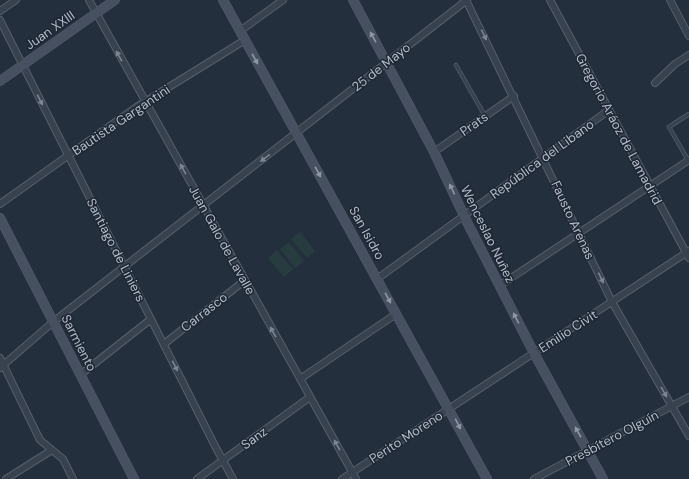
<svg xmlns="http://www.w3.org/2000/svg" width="689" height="479" font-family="'DM Sans',sans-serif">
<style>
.green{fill:#263c3f}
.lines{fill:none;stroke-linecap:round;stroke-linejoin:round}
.lane-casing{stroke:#565f6c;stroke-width:4.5}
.street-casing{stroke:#565f6c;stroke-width:8}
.secondary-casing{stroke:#565f6c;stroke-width:10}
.lane{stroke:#38414e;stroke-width:3}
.street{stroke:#38414e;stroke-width:6}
.secondary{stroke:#465061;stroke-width:9}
.oneway{fill:#7c8592}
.oneway2{fill:#8e96a5}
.labels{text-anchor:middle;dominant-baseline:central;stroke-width:3;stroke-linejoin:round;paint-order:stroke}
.street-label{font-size:13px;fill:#b4bcc9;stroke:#1d2633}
</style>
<rect width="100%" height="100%" fill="#242f3e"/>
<path class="green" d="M 300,232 L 315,251 L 307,258 L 291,239 Z
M 289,242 L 304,261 L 295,268 L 280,249 Z
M 277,250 L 293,269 L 284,277 L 268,258 Z"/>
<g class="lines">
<defs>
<path id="lane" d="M 456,65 L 485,116
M 688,160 L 669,127 L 689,114"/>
<path id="street" d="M 89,0 L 356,479
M 466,0 L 612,302 L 689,436
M 550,0 L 689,258
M 670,0 L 689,36
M 0,11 L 16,0
M 0,20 L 215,446 L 233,479
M 240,31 L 283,0
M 655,83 L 675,64 L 689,55
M 434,152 L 514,96
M 0,204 L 135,108 L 245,40
M 377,279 L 609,110
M 499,286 L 689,160
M 164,344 L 244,281
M 0,358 L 40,440 L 63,459 L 73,479
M 0,368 L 53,322 L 467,0
M 80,375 L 151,319
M 300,379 L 396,314
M 6,479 L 52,450
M 197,479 L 310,397
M 342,479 L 689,251
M 534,479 L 689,397"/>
<path id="secondary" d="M 223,0 L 487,479
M 353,0 L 434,152 L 468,224 L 534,353 L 603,479
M 0,81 L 115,0
M 0,218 L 134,479"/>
</defs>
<use href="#lane" class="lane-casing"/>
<use href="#street" class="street-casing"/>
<use href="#secondary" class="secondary-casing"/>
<use href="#lane" class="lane"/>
<use href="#street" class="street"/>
<use href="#secondary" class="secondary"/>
</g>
<defs><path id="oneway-solid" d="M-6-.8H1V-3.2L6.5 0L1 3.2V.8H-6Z"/></defs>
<g class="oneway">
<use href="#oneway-solid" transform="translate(484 35) rotate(64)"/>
<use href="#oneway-solid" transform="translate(119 56) rotate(-119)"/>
<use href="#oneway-solid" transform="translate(40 100) rotate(63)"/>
<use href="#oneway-solid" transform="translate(265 158) rotate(143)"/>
<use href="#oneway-solid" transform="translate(183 169) rotate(-119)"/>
<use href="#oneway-solid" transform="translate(601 278) rotate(64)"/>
<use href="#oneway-solid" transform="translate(273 332) rotate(-119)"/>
<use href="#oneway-solid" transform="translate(175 366) rotate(63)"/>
<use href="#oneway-solid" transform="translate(664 392) rotate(60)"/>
<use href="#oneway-solid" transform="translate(337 445) rotate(-119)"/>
</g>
<g class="oneway2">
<use href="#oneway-solid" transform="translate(373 37) rotate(-119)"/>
<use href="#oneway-solid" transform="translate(255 59) rotate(61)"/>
<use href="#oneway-solid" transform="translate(318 172) rotate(61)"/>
<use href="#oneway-solid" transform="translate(452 189) rotate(-116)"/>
<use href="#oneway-solid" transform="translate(388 298) rotate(61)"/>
<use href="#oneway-solid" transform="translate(516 318) rotate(-118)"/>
<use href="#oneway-solid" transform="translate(458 424) rotate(62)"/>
<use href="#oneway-solid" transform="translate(578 432) rotate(-119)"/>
</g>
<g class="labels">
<g class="street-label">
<text transform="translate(50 30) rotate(-35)">Juan XXIII</text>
<text transform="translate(381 67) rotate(-38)">25 de Mayo</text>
<text transform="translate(121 120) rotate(-34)">Bautista Gargantini</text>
<text transform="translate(474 124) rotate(-35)">Prats</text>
<text transform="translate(619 129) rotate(62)">Gregorio Aráoz de Lamadrid</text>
<text transform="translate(542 159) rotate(-36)">República del Libano</text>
<text transform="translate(573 220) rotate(65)">Fausto Arenas</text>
<text transform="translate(367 233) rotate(61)">San Isidro</text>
<text transform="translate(488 234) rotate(64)">Wenceslao Nuñez</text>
<text transform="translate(222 240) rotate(61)">Juan Galo de Lavalle</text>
<text transform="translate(116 250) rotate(63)">Santiago de Liniers</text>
<text transform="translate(204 312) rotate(-38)">Carrasco</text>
<text transform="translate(568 331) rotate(-33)">Emilio Civit</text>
<text transform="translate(79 343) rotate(63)">Sarmiento</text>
<text transform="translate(406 437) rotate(-33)">Perito Moreno</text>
<text transform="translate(254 438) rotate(-36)">Sanz</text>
<text transform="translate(612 438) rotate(-28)">Presbítero Olguín</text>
</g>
</g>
</svg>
